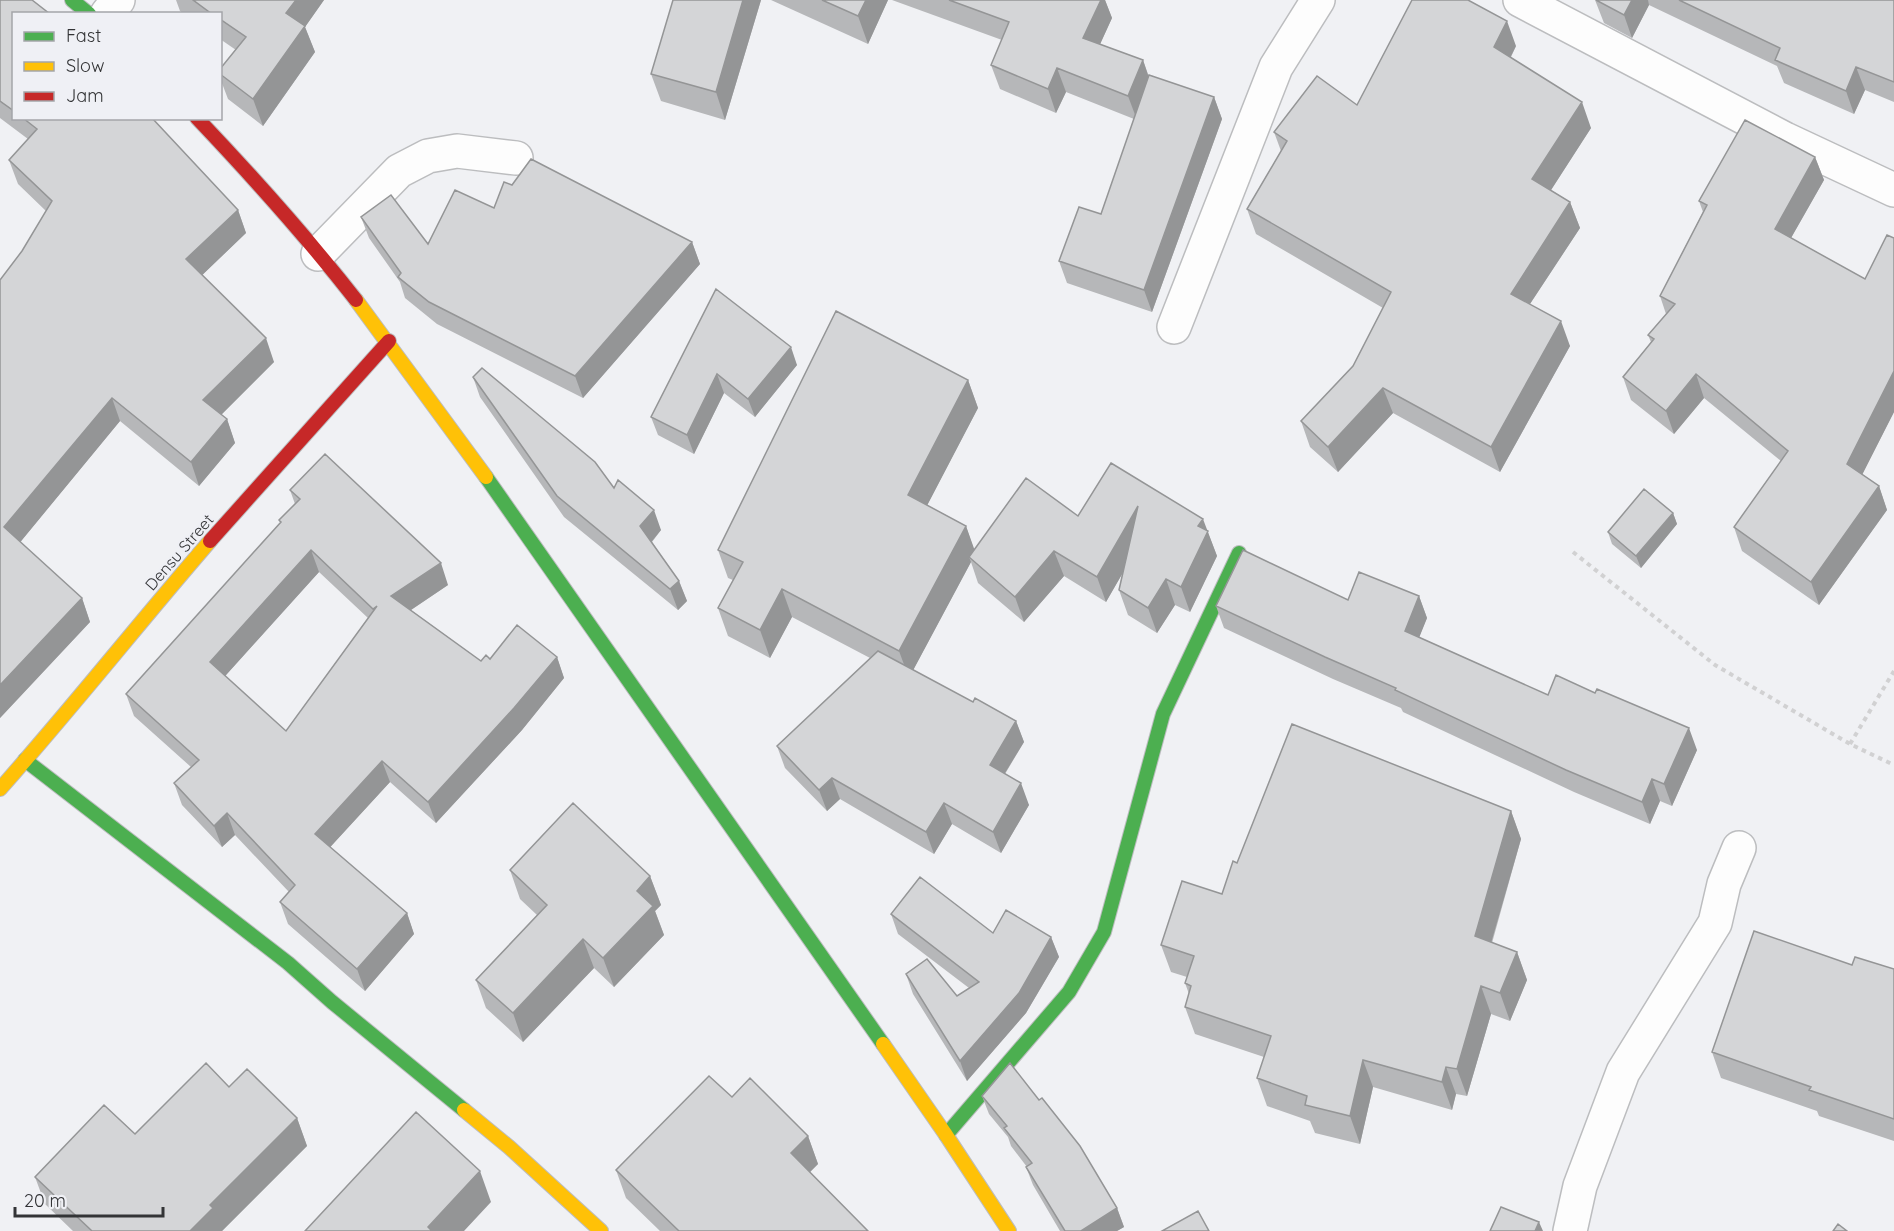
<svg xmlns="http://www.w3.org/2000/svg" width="1894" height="1231" font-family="Quicksand,sans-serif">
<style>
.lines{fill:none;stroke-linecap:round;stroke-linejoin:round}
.street-casing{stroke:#bcbdbf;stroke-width:36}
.fast-casing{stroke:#bcbdbf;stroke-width:16}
.slow-casing{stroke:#bcbdbf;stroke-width:16}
.jam-casing{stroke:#bcbdbf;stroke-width:16}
.path{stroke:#d1d1d2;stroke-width:4;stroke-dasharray:4.5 4.5;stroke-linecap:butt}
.street{stroke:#fdfdfd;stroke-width:33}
.fast{stroke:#4caf50;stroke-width:14}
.slow{stroke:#ffc107;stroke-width:14}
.jam{stroke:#c62828;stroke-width:14}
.wall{fill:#b6b7b9;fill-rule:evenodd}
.shaded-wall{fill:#949596}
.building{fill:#d4d5d7;stroke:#949596;stroke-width:1.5;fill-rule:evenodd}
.labels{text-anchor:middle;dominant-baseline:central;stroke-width:4.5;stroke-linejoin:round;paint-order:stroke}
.street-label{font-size:16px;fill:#333436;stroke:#eff0f5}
</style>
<rect width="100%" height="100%" fill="#f0f1f4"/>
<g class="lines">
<defs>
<path id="street" d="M 1520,0 L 1785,139 L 1894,190
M 107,14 L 118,0
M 318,254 L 399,171 L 428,156 L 457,151 L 516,158
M 1174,327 L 1276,67 L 1318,0
M 1570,1231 L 1580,1186 L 1623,1072 L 1715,923 L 1724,884 L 1739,848"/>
<path id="fast" d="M 72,0 L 89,14
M 486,477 L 883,1044
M 25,760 L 288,963 L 332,1002 L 464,1110
M 946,1135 L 1069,992 L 1104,932 L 1163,714 L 1239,553"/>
<path id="slow" d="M 356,300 L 486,477
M 0,789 C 72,708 139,623 210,541
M 883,1044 L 946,1135 L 1009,1231
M 464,1110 L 509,1147 L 601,1231"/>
<path id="jam" d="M 197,118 C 252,176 306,236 356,300
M 210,541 L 389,341"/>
</defs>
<use href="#street" class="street-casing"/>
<use href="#fast" class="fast-casing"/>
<use href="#slow" class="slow-casing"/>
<use href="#jam" class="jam-casing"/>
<path class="path" d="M 1573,552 L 1715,665 L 1850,744 L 1894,765
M 1850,744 L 1894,671"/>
<use href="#street" class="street"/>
<use href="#fast" class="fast"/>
<use href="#slow" class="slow"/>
<use href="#jam" class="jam"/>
</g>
<path class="wall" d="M 0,0 L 14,14 L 14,118 L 152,118 L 238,210 L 246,233 L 202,275 L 274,362 L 221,415 L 227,419 L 235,443 L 199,486 L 120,421 L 20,542 L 82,598 L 90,622 L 0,718 L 0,280 L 22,251 L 46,211 L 18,184 L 9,160 L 28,139 L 0,118 Z
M 176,0 L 324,0 L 305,27 L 315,52 L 263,126 L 228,99 L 220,78 L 220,69 L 236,50 L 220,39 L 220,14 L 184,14 L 180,11 Z
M 673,0 L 761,0 L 725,120 L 661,101 L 651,74 Z
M 771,0 L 888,0 L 868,44 Z
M 892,0 L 1105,0 L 1112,18 L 1100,44 L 1143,60 L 1149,77 L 1214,97 L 1222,119 L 1152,312 L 1067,283 L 1059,261 L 1101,214 L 1134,119 L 1066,92 L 1056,113 L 1000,89 L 991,65 L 1002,40 Z
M 1595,0 L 1894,0 L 1894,102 L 1865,90 L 1854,114 L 1784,83 L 1777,66 L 1649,5 L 1632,38 L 1604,23 Z
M 1516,46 L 1511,57 L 1591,128 L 1551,190 L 1570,202 L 1580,228 L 1530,304 L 1570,346 L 1500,472 L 1393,413 L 1338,472 L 1310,447 L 1301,421 L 1353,366 L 1383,308 L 1256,234 L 1247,209 L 1281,151 L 1274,132 L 1357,105 Z
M 1815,157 L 1824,180 L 1791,238 L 1865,279 L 1894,238 L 1894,412 L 1862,474 L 1879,486 L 1887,510 L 1819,605 L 1742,551 L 1734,527 L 1781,461 L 1704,398 L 1674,434 L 1631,400 L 1623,377 L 1651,342 L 1648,335 L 1666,314 L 1660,296 L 1703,212 L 1699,201 Z
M 494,208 L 692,242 L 700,264 L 583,398 L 437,324 L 405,298 L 400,282 L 369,238 L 361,217 L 428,244 Z
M 716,289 L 797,365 L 755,417 L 724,393 L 694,454 L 658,435 L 651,417 Z
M 473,377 L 614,488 L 661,530 L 652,542 L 679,581 L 687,601 L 678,610 L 564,517 L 480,397 Z
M 968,380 L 978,408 L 927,505 L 966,526 L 974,550 L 1078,516 L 1207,530 L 1217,556 L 1190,612 L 1175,605 L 1157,633 L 1128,615 L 1119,590 L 1122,574 L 1106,602 L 1064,576 L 1024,622 L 978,583 L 971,562 L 913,670 L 973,702 L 1016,721 L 1024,742 L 1005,774 L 1029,805 L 1001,853 L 952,824 L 934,854 L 840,799 L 827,811 L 785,768 L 777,746 L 870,658 L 792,617 L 770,658 L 728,636 L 718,608 L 733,580 L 728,578 L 718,550 Z
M 290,490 L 448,585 L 411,610 L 481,661 L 490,659 L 557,657 L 564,678 L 522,730 L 436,823 L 390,782 L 330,847 L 407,913 L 414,934 L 365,991 L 288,924 L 280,902 L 289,892 L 235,835 L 222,847 L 182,805 L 174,783 L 191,767 L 134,716 L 126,694 L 280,523 L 279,520 L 295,504 ZM 319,572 L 368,618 L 286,731 L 225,676 Z
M 1673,513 L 1677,524 L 1641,568 L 1612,544 L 1608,532 Z
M 1419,596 L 1427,618 L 1419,637 L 1548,695 L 1697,750 L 1672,806 L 1660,801 L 1650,824 L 1574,792 L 1403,712 L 1401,708 L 1333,679 L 1224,628 L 1216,606 Z
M 1511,811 L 1521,839 L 1492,943 L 1517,952 L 1527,980 L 1510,1021 L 1491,1014 L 1467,1096 L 1456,1094 L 1452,1110 L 1373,1087 L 1360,1144 L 1315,1133 L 1310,1121 L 1267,1106 L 1257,1078 L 1264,1057 L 1195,1034 L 1185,1007 L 1189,994 L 1185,983 L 1187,977 L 1171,972 L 1161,945 L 1222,894 L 1237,863 Z
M 510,870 L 650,876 L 661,905 L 655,911 L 664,935 L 614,987 L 594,968 L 523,1042 L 486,1008 L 476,980 L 537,915 L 520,899 Z
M 891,914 L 993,933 L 1051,937 L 1059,957 L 1026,1013 L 967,1081 L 913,994 L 906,974 L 957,996 L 969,988 L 898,934 Z
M 1852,965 L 1894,969 L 1894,1141 L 1819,1116 L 1817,1111 L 1721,1078 L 1712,1052 Z
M 229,1087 L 297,1118 L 307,1146 L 222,1231 L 73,1231 L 45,1204 L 35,1177 L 135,1134 Z
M 982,1096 L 1117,1208 L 1124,1227 L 1117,1231 L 1060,1231 L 1033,1185 L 1026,1167 L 1027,1167 L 1011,1146 L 1008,1137 L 989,1114 Z
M 732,1097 L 808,1136 L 818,1164 L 810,1172 L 868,1231 L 660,1231 L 626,1198 L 616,1170 Z"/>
<path class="shaded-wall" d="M 296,0 L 324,0 L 305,27 L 315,52 L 263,126 L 253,99 L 286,13 Z
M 743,0 L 761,0 L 725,120 L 716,92 Z
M 866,0 L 888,0 L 868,44 L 858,16 Z
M 1101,0 L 1105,0 L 1112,18 L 1092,62 L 1083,38 Z
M 1632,0 L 1648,0 L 1649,5 L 1632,38 L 1624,15 Z
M 1507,21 L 1516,46 L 1503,72 L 1494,47 Z
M 1143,60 L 1151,84 L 1137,120 L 1128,96 Z
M 1856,67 L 1865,90 L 1854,114 L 1846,91 Z
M 1057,68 L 1066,92 L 1056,113 L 1048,89 Z
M 1214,97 L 1222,119 L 1152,312 L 1144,290 Z
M 1582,102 L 1591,128 L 1542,204 L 1532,179 Z
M 1815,157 L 1824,180 L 1783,252 L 1775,229 Z
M 1570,202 L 1580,228 L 1520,319 L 1511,294 Z
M 238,210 L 246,233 L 195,282 L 186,259 Z
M 692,242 L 700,264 L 583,398 L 575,376 Z
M 1561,321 L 1570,346 L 1500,472 L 1491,447 Z
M 266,338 L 274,362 L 212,424 L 203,400 Z
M 791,347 L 797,365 L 755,417 L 748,399 Z
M 1894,371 L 1894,412 L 1856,487 L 1847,464 Z
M 717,374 L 724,393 L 694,454 L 687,435 Z
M 1696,374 L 1704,398 L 1674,434 L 1666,411 Z
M 968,380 L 978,408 L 918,523 L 908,495 Z
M 1383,388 L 1393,413 L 1338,472 L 1328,447 Z
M 112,398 L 120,421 L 13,551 L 4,527 Z
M 227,419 L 235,443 L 199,486 L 191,462 Z
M 1879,486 L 1887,510 L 1819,605 L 1811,582 Z
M 1138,506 L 1147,531 L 1106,602 L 1097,577 Z
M 654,510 L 661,530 L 648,546 L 640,526 Z
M 1673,513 L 1677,524 L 1641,568 L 1636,556 Z
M 1203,519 L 1217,556 L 1190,612 L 1181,587 L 1198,526 Z
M 966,526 L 976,554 L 969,557 L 971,562 L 909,678 L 899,651 Z
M 311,550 L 319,572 L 218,684 L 210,662 Z
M 1054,551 L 1064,576 L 1024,622 L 1015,597 Z
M 441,563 L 448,585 L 399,618 L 391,596 Z
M 1166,579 L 1175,605 L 1157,633 L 1148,608 Z
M 679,581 L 687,601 L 678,610 L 670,589 Z
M 782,589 L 792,617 L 770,658 L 760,630 Z
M 1419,596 L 1427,618 L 1413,653 L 1405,631 Z
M 82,598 L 90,622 L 0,718 L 0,685 Z
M 557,657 L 564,678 L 522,730 L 436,823 L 428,802 Z
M 1016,721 L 1024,742 L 997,786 L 990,765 Z
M 1689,728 L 1697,750 L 1672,806 L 1664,784 Z
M 382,761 L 390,782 L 323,855 L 315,834 Z
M 832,778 L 840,799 L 827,811 L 819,790 Z
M 1652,779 L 1660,801 L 1650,824 L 1642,802 Z
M 1021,783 L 1029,805 L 1001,853 L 993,832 Z
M 944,803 L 952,824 L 934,854 L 926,832 Z
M 1511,811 L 1521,839 L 1485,964 L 1475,936 Z
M 227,813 L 235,835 L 222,847 L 214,826 Z
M 650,876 L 661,905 L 655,911 L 664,935 L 614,987 L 603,958 L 637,891 Z
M 407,913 L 414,934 L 365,991 L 357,969 Z
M 1051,937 L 1059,957 L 1026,1013 L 967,1081 L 960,1061 Z
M 583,939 L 594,968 L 523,1042 L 513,1013 Z
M 1517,952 L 1527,980 L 1510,1021 L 1500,993 Z
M 1481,986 L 1491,1014 L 1467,1096 L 1457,1069 Z
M 1363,1060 L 1373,1087 L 1360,1144 L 1350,1116 Z
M 1446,1067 L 1456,1094 L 1452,1110 L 1442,1082 Z
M 297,1118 L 307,1146 L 222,1231 L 190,1231 L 210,1205 Z
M 808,1136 L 818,1164 L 801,1181 L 791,1153 Z
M 480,1171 L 491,1202 L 464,1231 L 429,1231 L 428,1227 Z
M 1117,1208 L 1124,1227 L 1117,1231 L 1081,1231 Z
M 1539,1222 L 1543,1231 L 1535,1231 Z"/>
<path class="building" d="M 0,0 L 32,0 L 50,14 L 14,14 L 14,111 L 0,101 Z
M 193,0 L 296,0 L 286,13 L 305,26 L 253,99 L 220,74 L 220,69 L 246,37 L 220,19 L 220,14 L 212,14 Z
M 673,0 L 743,0 L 716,92 L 651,74 Z
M 822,0 L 866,0 L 858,16 Z
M 949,0 L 1101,0 L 1083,38 L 1143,60 L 1128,96 L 1057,68 L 1048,89 L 991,65 L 1009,22 Z
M 1412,0 L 1468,0 L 1507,21 L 1494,47 L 1582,102 L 1532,179 L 1570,202 L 1511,294 L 1561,321 L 1491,447 L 1383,388 L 1328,447 L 1301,421 L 1353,366 L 1391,292 L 1247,209 L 1287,141 L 1274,132 L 1317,76 L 1357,105 Z
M 1596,0 L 1632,0 L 1624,15 Z
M 1679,0 L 1894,0 L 1894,82 L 1856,67 L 1846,91 L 1775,60 L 1780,48 Z
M 1149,75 L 1214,97 L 1144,290 L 1059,261 L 1079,207 L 1101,214 Z
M 23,118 L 152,118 L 238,210 L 186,259 L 266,338 L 203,400 L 227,419 L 191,462 L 112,398 L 4,527 L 82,598 L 0,685 L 0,280 L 22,251 L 52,201 L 9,160 L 37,129 Z
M 1745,120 L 1815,157 L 1775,229 L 1865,279 L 1887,235 L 1894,238 L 1894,371 L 1847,464 L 1879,486 L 1811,582 L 1734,527 L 1788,451 L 1696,374 L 1666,411 L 1623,377 L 1654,339 L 1648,335 L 1675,304 L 1660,296 L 1707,205 L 1699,201 Z
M 531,159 L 692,242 L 575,376 L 429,302 L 398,277 L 401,273 L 361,217 L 391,195 L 428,244 L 455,190 L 494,208 L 504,182 L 512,185 Z
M 716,289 L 791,347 L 748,399 L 717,374 L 687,435 L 651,417 Z
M 836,311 L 968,380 L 908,495 L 966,526 L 899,651 L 782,589 L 760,630 L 718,608 L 743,562 L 718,550 Z
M 482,368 L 595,462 L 614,488 L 618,480 L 654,510 L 640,526 L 679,581 L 670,589 L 557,496 L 473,377 Z
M 325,454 L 441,563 L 391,596 L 481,661 L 486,655 L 490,659 L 517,625 L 557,657 L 514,708 L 428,802 L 382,761 L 315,834 L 407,913 L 357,969 L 280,902 L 295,885 L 227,813 L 214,826 L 174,783 L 199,760 L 126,694 L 281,522 L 279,520 L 300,499 L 290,490 ZM 311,550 L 373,609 L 377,606 L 286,731 L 210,662 Z
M 1111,463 L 1203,519 L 1198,526 L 1208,531 L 1181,587 L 1166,579 L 1148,608 L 1119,590 L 1138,506 L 1097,577 L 1054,551 L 1015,597 L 969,557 L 1026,478 L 1078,516 Z
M 1644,489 L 1673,513 L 1636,556 L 1608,532 Z
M 1243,550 L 1348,600 L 1359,572 L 1419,596 L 1405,631 L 1548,695 L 1556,675 L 1595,693 L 1597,689 L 1689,728 L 1664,784 L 1652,779 L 1642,802 L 1566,770 L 1395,690 L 1396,688 L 1325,657 L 1216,606 Z
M 878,651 L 973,702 L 975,698 L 1016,721 L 990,765 L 1021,783 L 993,832 L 944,803 L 926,832 L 832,778 L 819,790 L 777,746 Z
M 1292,724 L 1511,811 L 1475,936 L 1517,952 L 1500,993 L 1481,986 L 1457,1069 L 1446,1067 L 1442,1082 L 1363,1060 L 1350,1116 L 1305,1105 L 1307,1096 L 1257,1078 L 1271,1036 L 1185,1007 L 1191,986 L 1185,983 L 1194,956 L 1161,945 L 1182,881 L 1222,894 L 1233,861 L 1237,863 Z
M 573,803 L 650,876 L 637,891 L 653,906 L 603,958 L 583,939 L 513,1013 L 476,980 L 547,905 L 510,870 Z
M 920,877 L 993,933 L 1006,910 L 1051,937 L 1019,993 L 960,1061 L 906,974 L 927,959 L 957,996 L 979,982 L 891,914 Z
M 1754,931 L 1852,965 L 1855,957 L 1894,969 L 1894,1119 L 1809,1090 L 1811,1087 L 1712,1052 Z
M 206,1063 L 229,1087 L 247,1069 L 297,1118 L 210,1205 L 213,1208 L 190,1231 L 92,1231 L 35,1177 L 104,1105 L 135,1134 Z
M 1010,1063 L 1039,1100 L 1042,1098 L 1080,1146 L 1117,1208 L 1081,1231 L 1065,1231 L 1026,1167 L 1032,1163 L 1004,1128 L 1007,1126 L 982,1096 Z
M 709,1076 L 732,1097 L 750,1078 L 808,1136 L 791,1153 L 868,1231 L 679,1231 L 616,1170 Z
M 416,1112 L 480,1171 L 428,1227 L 432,1231 L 305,1231 Z
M 1501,1207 L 1539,1222 L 1535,1231 L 1490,1231 Z
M 1198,1211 L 1209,1231 L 1162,1231 Z
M 1838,1224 L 1847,1231 L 1833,1231 Z"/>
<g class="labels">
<g class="street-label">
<text transform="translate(179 552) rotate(-49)">Densu Street</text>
</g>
</g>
<rect x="12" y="12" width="210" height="108" fill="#eff0f5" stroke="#a4a5a9" stroke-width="1.5"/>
<rect x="24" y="32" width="30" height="9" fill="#4caf50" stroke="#a4a5a9" stroke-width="1.5"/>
<text x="66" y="42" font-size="18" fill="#333436">Fast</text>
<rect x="24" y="62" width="30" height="9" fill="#ffc107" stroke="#a4a5a9" stroke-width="1.5"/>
<text x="66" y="72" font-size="18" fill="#333436">Slow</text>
<rect x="24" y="92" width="30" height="9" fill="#c62828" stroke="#a4a5a9" stroke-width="1.5"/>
<text x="66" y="102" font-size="18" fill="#333436">Jam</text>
<path d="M15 1207v9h148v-9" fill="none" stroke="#333436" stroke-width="3"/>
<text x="24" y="1207" font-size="18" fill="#333436" stroke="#eff0f5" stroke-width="4.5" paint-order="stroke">20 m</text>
</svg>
